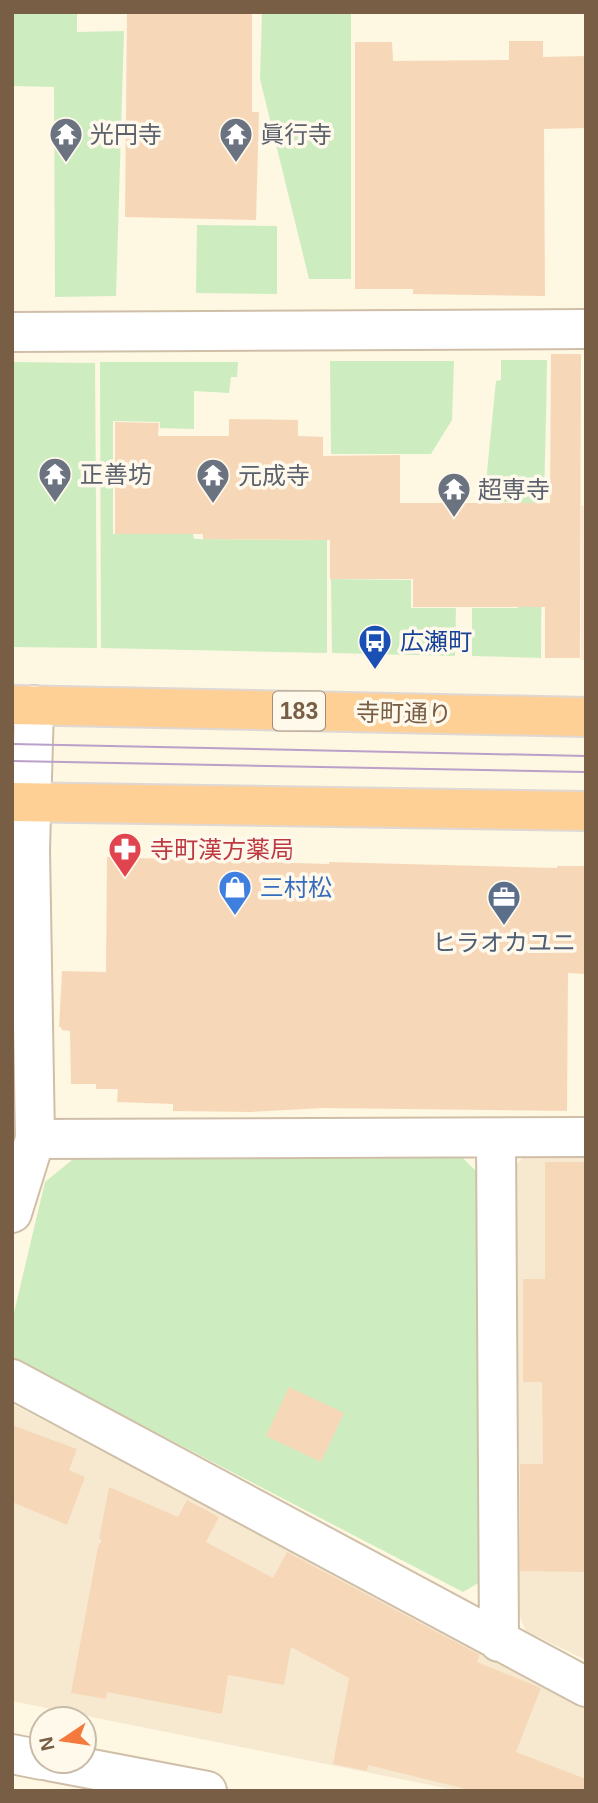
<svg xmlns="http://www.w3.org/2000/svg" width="598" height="1803" font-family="Arial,'Noto Sans JP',sans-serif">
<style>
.residential{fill:#f7e9d0}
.commercial{fill:#ffe7d6}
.green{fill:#cdedc0}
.building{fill:#f6d8b8}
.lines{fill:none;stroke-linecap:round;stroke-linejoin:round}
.minor-casing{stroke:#d0bfa8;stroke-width:42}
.tertiary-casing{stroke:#d0bfa8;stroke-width:42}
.trunk-casing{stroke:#dfd8d3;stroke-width:42}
.minor{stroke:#fff;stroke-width:38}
.tertiary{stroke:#fff;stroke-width:38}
.trunk{stroke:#fed096;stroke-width:38}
.tram{stroke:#bba0c9;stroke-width:2}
.labels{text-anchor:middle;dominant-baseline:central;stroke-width:7;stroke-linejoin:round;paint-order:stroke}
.shield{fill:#fff9eb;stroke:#a18c78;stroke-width:2}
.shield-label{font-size:23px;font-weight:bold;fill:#795e46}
.worship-label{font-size:24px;fill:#5b616d;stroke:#fff9eb;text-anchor:start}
.transit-label{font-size:24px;fill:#164399;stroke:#fff9eb;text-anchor:start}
.street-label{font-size:24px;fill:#795e46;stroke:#fff9eb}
.health-label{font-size:24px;fill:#be3a42;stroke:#fff9eb;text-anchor:start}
.shop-label{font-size:24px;fill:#366cbe;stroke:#fff9eb;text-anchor:start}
.service-label{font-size:24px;fill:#4e5e75;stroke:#fff9eb}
</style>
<rect width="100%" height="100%" fill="#fef7e2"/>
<path class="residential" d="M 530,1151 L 586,1151 L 586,1660 L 526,1631 L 514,1604 L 511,1169 Z
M 12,1404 L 586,1703 L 586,1791 L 460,1791 L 12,1701 Z"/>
<path class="commercial" d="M 581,506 L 586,506 L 586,660 L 581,660 Z"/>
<path class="green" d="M 12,12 L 77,12 L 77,32 L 124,31 L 116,296 L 55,297 L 54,87 L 13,86 Z
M 262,12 L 351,12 L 351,279 L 309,279 L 260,79 Z
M 197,225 L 277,226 L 277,294 L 196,293 Z
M 501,360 L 547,360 C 546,459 541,558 541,658 L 472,656 L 472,608 L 518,608 L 518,502 L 484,502 L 496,381 L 501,380 Z
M 330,361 L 454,361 L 452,420 L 431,454 L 331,454 Z
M 12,362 L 95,363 L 97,648 L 12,647 Z
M 100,362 L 238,362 L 237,377 L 231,377 L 229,393 L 194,391 L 194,429 L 160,428 L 160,422 L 113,421 L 113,534 L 193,534 L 194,539 L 327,540 L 327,653 L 101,648 Z
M 331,579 L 411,580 L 411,608 L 456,608 L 455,656 L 332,653 Z
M 77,1156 L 461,1156 L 483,1178 L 487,1578 L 463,1592 L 12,1358 L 12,1321 L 45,1182 Z"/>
<path class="building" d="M 127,12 L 252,12 L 252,112 L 259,112 L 256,220 L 125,217 Z
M 509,41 L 543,41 L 543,57 L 586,56 L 586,128 L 544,129 L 545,296 L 413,294 L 413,289 L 355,289 L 355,42 L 392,42 L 393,61 L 509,60 Z
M 551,354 L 581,354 L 580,658 L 545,658 L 545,607 L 413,607 L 413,579 L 330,579 L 330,540 L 203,539 L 203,534 L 115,534 L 115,422 L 159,423 L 158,436 L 229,436 L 229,419 L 298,420 L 298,436 L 323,437 L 323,456 L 400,455 L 400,503 L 550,503 Z
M 107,857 L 329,864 L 329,862 L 557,868 L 557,866 L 586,866 L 586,974 L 568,973 L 567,1111 L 324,1108 L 251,1112 L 173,1111 L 173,1104 L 117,1102 L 118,1089 L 96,1089 L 96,1084 L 71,1084 L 70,1031 L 62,1030 L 61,1027 L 59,1027 L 62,971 L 106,972 Z
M 545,1162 L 586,1162 L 586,1572 L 520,1571 L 520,1464 L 543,1464 L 542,1382 L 523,1382 L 523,1279 L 545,1279 Z
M 289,1387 L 344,1413 L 321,1462 L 266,1436 Z
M 12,1425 L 77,1449 L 69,1470 L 85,1477 L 67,1525 L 12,1502 Z
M 109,1487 L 178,1517 L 187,1500 L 219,1517 L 206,1542 L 273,1578 L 287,1552 L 480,1655 L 477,1662 L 541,1688 L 516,1752 L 586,1779 L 586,1791 L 474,1791 L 368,1765 L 367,1771 L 333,1764 L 349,1678 L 291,1647 L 284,1685 L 228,1675 L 222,1714 L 107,1692 L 106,1699 L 71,1693 L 98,1547 L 102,1540 L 99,1539 Z"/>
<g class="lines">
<defs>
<path id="minor" d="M 496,1138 L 499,1642
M 35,1139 L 586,1137
M 12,1213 L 35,1139 L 30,850 L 34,705
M 12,1379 L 586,1687"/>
<path id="tertiary" d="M 12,332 L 586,329
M 12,1754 L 42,1760
M 49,1761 L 207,1791"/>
<path id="trunk" d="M 12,705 L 586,717
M 12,802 L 586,811"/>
</defs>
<use href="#minor" class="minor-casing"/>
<use href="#tertiary" class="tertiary-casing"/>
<use href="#trunk" class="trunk-casing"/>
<use href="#minor" class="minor"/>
<use href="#tertiary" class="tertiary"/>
<use href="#trunk" class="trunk"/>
<path class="tram" d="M 12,744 L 586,756
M 12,761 L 586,772"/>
</g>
<defs>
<symbol id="temple-pin" viewBox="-11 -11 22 30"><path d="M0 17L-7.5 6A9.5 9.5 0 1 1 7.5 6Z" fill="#6b7280" stroke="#fff9eb"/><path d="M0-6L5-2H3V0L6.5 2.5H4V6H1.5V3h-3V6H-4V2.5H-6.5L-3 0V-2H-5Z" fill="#fff"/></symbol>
<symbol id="bus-pin" viewBox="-11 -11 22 30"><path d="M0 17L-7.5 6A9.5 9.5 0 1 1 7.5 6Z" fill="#1a4fb4" stroke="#fff9eb"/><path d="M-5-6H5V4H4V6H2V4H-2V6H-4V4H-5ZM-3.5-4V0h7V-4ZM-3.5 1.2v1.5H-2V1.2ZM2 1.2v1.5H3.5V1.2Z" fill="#fff"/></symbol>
<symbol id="pharmacy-pin" viewBox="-11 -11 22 30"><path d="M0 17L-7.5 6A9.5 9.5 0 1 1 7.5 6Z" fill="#e0444e" stroke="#fff9eb"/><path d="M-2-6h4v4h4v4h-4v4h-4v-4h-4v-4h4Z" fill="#fff"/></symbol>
<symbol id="shop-pin" viewBox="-11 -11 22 30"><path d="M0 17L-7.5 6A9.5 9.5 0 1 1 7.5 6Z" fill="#3f7fe0" stroke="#fff9eb"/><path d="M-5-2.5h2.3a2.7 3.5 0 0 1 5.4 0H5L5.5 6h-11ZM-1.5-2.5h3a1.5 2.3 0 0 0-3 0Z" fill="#fff"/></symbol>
<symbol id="office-pin" viewBox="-11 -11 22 30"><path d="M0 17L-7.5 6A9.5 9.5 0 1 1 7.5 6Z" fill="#5c6f8a" stroke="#fff9eb"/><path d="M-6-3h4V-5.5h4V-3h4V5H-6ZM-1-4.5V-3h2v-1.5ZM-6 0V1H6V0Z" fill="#fff"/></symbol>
</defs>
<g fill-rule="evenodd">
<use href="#temple-pin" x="47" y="115" width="38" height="52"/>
<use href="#temple-pin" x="217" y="115" width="38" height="52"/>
<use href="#temple-pin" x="36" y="455" width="38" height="52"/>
<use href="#temple-pin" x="194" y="456" width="38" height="52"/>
<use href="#temple-pin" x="435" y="470" width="38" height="52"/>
<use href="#bus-pin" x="356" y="622" width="38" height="52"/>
<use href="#pharmacy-pin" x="106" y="830" width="38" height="52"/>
<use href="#shop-pin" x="216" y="868" width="38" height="52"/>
<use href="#office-pin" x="485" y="878" width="38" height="52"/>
</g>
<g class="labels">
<rect class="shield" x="273" y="691.5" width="52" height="39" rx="5"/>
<g class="shield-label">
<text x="299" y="711">183</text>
</g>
<g class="worship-label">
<text x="90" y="134">光円寺</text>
<text x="260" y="134">眞行寺</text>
<text x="80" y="474">正善坊</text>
<text x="238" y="475">元成寺</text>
<text x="478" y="489">超専寺</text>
</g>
<g class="transit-label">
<text x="400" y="641">広瀬町</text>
</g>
<g class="street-label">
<text transform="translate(404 713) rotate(1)">寺町通り</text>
</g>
<g class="health-label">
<text x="150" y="849">寺町漢方薬局</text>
</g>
<g class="shop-label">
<text x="260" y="887">三村松</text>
</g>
<g class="service-label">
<text x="504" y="942">ヒラオカユニ</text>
</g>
</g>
<rect width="598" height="1803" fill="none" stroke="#795e46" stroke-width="28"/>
<g transform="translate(63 1740) rotate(257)"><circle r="33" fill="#fff9eb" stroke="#c9bba9" stroke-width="2"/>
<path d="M0-5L12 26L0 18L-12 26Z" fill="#f37a3c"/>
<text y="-10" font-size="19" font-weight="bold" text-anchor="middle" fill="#795e46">N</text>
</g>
</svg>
